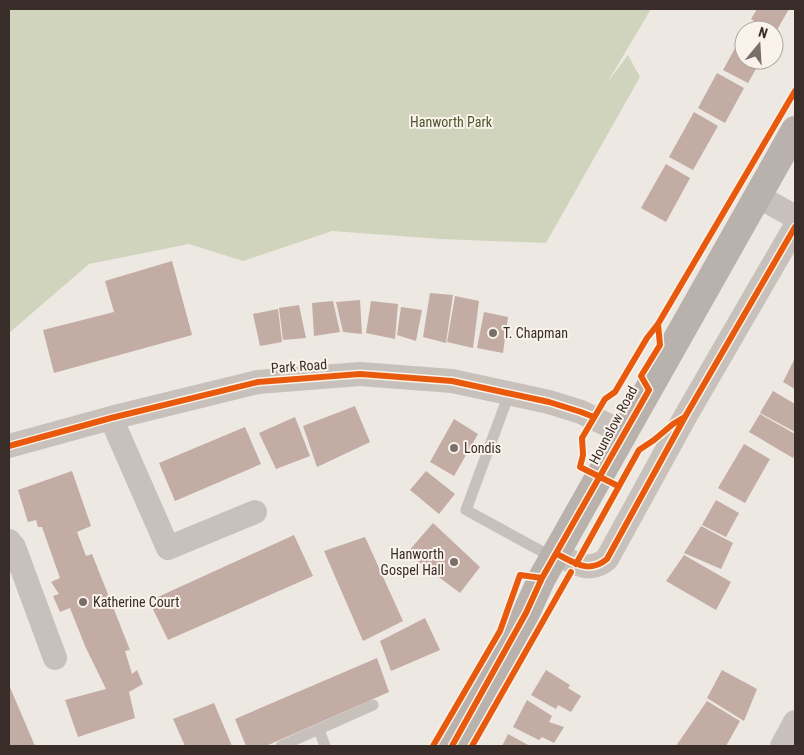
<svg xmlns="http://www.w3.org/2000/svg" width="804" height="755" font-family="'Roboto Condensed',sans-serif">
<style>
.green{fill:#d0d4bc}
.building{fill:#c2aca4}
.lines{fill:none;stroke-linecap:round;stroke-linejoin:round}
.service{stroke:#c8c1bb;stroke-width:11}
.minor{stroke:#c8c1bb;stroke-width:24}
.secondary{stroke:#b8b1ac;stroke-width:28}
.cycleway-casing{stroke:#faf3eb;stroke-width:9}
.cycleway{stroke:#e8590c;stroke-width:6}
.poi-dot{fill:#786e6a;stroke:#faf3eb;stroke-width:2}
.labels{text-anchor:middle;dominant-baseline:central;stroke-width:4;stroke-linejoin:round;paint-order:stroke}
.park-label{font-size:14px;fill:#4a582c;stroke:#faf3eb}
.poi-label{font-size:14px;fill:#392d29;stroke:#faf3eb;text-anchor:start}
.street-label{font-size:14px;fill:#392d29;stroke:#faf3eb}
</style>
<rect width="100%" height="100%" fill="#eee8e3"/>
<path class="green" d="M 9,9 L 651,9 L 607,83 L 628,55 L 640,77 L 546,243 L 441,239 L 332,231 L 243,261 L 189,244 L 89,264 L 9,333 Z"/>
<path class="building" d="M 757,9 L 789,9 L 774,35 L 774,30 L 769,30 L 751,19 Z
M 744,32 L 744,60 L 761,60 L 748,83 L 723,70 Z
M 717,73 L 744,88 L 725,123 L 698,108 Z
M 694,112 L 718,126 L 693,170 L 669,157 Z
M 666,164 L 690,178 L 666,222 L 641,208 Z
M 172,261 L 192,335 L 54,373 L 43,330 L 114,312 L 105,281 Z
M 430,293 L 453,295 L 446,343 L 423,337 Z
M 455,296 L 479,301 L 473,348 L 447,342 Z
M 360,300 L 362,334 L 343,332 L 336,302 Z
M 333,301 L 340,332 L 314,336 L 312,303 Z
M 371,301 L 398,304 L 395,339 L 366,333 Z
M 299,305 L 306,338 L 283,340 L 279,308 Z
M 401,307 L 422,310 L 416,341 L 397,335 Z
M 278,309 L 282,342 L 260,346 L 253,314 Z
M 484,312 L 508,317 L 503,353 L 477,348 Z
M 795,358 L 795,389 L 783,382 Z
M 773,391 L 795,404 L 795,432 L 760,413 Z
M 355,406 L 370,442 L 317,467 L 303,426 Z
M 760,414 L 795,434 L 795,453 L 793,458 L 749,432 Z
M 295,417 L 310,456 L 276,469 L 259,433 Z
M 454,419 L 478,434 L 454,476 L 430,462 Z
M 245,427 L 261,464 L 175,501 L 159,463 Z
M 744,444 L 770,459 L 745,503 L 718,488 Z
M 72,471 L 91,526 L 77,532 L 86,556 L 92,554 L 130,650 L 125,651 L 132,674 L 137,670 L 143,684 L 129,692 L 135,718 L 78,737 L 65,700 L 106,689 L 85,646 L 70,608 L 60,612 L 53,596 L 59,594 L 51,582 L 60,578 L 42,527 L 38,527 L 36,520 L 28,522 L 18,490 Z
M 426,471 L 455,494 L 439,514 L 410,490 Z
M 716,500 L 739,513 L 726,537 L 702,525 Z
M 433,523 L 480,567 L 460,593 L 407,553 Z
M 701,526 L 733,543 L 721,569 L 684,553 Z
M 294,535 L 313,576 L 168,640 L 149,601 Z
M 365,537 L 403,621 L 363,641 L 324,551 Z
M 684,555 L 731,582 L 716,610 L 666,581 Z
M 425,618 L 440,650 L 391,671 L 380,641 Z
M 377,658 L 389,692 L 266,746 L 246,746 L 235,719 Z
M 546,670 L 570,685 L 568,688 L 581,696 L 571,712 L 558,705 L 556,709 L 531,695 Z
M 722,670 L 757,689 L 744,721 L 707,698 Z
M 9,685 L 35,746 L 9,746 Z
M 527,700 L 552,716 L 549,722 L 564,727 L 554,743 L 542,737 L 539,740 L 513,727 Z
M 707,701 L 740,721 L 726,746 L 676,746 Z
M 214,703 L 232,746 L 185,746 L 173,719 Z
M 508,734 L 530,746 L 502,746 Z"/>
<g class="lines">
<path class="service" d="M 509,394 L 466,510 L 554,558
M 319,730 L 325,746
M 281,746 L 373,705"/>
<path class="minor" d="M 758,196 L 795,217
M 111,418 L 168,548 L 255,512
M 9,446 L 111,418 L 258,382 L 360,374 L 452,381 L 549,402 L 581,412 L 624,433
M 9,541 L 14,547 L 55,658
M 557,554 C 575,563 589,574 607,559 L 685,417 L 795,227
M 782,746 L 795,722"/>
<path class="secondary" d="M 452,746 L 526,613 L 542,578 L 795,130"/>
<defs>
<path id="cycleway" d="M 9,446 L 111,418 L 258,382 L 360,374 L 452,381 L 549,402 L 581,412 L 594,417
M 618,486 L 580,467 L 583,455 L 582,438 L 605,399 L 615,392 L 647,338 L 658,324 L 795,91
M 557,554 C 575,563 589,574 607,559 L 685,417 L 795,227
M 576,564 L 639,450 L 654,440 L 673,424 L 683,418
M 433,746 L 500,631 L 520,575 L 542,578
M 452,746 L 526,613 L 542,578 L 649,390 L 641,376 L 660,345 L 658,324
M 472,746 L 571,572"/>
</defs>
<use href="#cycleway" class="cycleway-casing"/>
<use href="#cycleway" class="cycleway"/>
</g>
<g class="poi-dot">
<circle cx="493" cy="333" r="5"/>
<circle cx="454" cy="448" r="5"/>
<circle cx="454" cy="562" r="5"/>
<circle cx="83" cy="602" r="5"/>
</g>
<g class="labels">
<g class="park-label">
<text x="451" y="122">Hanworth Park</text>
</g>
<g class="poi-label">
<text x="503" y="333">T. Chapman</text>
<text x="464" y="448">Londis</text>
<text x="444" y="554" text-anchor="end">Hanworth<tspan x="444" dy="16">Gospel Hall</tspan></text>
<text x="93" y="602">Katherine Court</text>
</g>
<g class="street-label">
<text transform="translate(299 366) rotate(-4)">Park Road</text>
<text transform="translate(613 425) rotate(-62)">Hounslow Road</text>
</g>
</g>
<rect width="804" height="755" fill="none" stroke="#392d29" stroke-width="20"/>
<g transform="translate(759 45) rotate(18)"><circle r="24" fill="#faf3eb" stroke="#ada49d"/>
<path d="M0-4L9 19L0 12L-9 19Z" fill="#786e6a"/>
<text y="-8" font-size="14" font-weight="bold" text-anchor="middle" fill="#392d29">N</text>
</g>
</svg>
